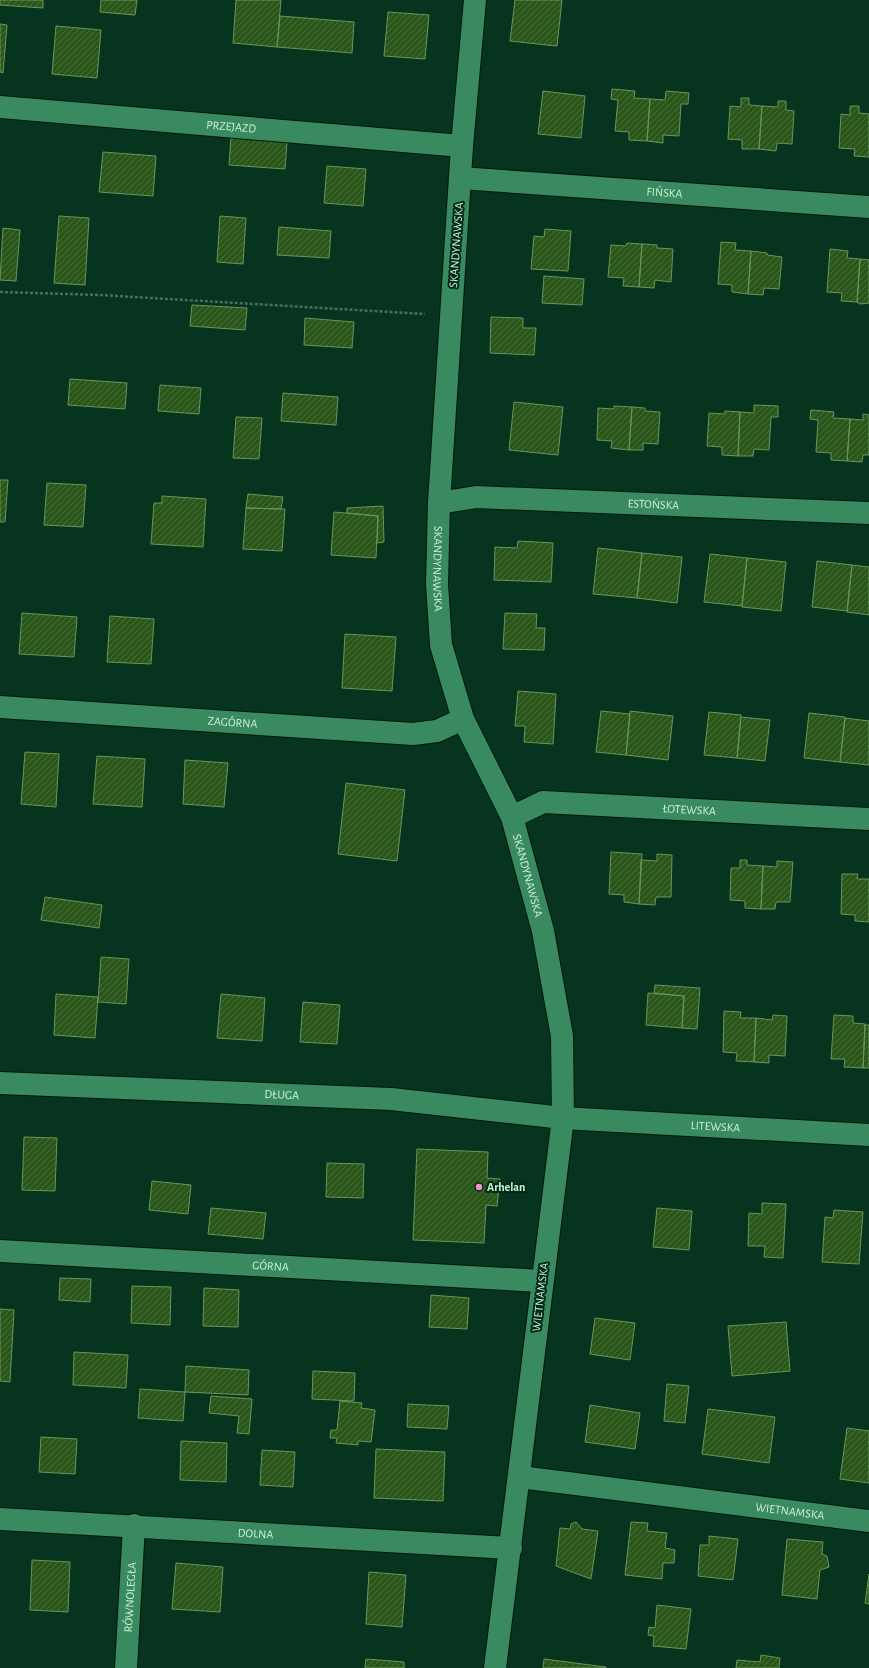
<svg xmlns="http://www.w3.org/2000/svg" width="869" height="1668" font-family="'Alegreya Sans',sans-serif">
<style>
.building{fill:url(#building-hatch);stroke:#68975a}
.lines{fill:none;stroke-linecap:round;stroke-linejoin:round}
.street-casing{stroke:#01180c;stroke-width:24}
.path{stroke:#45715b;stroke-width:2.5;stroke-dasharray:3 2;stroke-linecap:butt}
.street{stroke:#398961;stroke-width:22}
.poi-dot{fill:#f291d6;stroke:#002916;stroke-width:1.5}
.labels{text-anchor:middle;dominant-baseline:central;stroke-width:4;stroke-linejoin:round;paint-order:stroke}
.street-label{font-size:12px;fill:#cbf2da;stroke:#002916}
.poi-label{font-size:12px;font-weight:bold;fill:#cbf2da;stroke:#002916;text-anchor:start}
</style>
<defs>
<pattern id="building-hatch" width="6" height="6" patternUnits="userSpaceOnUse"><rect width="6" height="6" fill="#2a561a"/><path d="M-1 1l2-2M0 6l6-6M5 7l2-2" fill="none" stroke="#486f3b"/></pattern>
</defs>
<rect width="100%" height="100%" fill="#06341f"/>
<path class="building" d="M 0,0 L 43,0 L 43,8 L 0,5 Z
M 101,0 L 137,0 L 135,15 L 100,12 Z
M 236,0 L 281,0 L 277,47 L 233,43 Z
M 515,0 L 562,0 L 557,46 L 510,41 Z
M 388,12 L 429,15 L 425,59 L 384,56 Z
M 280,16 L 354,22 L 352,53 L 277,47 Z
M 0,24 L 7,25 L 3,73 L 0,72 Z
M 56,26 L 101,30 L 97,78 L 52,74 Z
M 612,89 L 635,91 L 634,98 L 650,99 L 647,141 L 629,140 L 629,132 L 615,131 L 618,100 L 611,99 Z
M 543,91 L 585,96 L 581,138 L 538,134 Z
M 666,91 L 689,93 L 688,104 L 681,104 L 679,136 L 663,135 L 663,143 L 647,141 L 650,99 L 665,100 Z
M 741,98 L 749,98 L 749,105 L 762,106 L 759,149 L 742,149 L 742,140 L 728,139 L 730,106 L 741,107 Z
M 778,101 L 786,101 L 786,110 L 794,111 L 792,144 L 777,143 L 776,151 L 759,149 L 762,106 L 778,107 Z
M 850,106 L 859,106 L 859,113 L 869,114 L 869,157 L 854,156 L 855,149 L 839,148 L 841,114 L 850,115 Z
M 231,138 L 287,142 L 285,169 L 229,165 Z
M 103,152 L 156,156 L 153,196 L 99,192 Z
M 327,166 L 366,169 L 363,206 L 324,203 Z
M 59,216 L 89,218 L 85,285 L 54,283 Z
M 220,216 L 246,218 L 243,264 L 217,262 Z
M 279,227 L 331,231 L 329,258 L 277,255 Z
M 3,228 L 20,230 L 16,281 L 0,280 Z
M 545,229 L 571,231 L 568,271 L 531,269 L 534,236 L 544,237 Z
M 721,242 L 736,243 L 735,250 L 751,251 L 748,294 L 732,292 L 732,285 L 718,284 Z
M 627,243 L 642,244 L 639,287 L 623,286 L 624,278 L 608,277 L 611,245 L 626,246 Z
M 642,244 L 657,245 L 657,248 L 673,249 L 671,282 L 655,280 L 654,288 L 639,287 Z
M 830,249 L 848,251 L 847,258 L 860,259 L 857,302 L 841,301 L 842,293 L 827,292 Z
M 751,251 L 767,253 L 767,255 L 782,257 L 779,289 L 764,288 L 763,295 L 748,294 Z
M 860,259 L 869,260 L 869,303 L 860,304 L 857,302 Z
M 544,276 L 584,279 L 582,305 L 542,303 Z
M 192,305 L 247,308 L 245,330 L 190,326 Z
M 491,317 L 523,318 L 523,328 L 536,328 L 534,355 L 490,353 Z
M 305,318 L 354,322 L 352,348 L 304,345 Z
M 70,379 L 127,383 L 125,409 L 68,405 Z
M 160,385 L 201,388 L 199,414 L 158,411 Z
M 283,393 L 338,397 L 336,425 L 281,421 Z
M 514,402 L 563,407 L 558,455 L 509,450 Z
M 754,405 L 778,406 L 778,417 L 771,417 L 769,450 L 754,449 L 753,456 L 738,456 L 740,412 L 754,413 Z
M 614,406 L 632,407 L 629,450 L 611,448 L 612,441 L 597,440 L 598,408 L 614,409 Z
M 632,407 L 645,408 L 645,411 L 660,412 L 658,444 L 643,443 L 643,450 L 629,450 Z
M 811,410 L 834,412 L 833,418 L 850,419 L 847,461 L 831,460 L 831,453 L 816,452 L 818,420 L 810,419 Z
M 725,411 L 740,412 L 738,456 L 722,455 L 722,447 L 707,446 L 709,413 L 724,414 Z
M 863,414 L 869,415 L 869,455 L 863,455 L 862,462 L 847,461 L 850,419 L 863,420 Z
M 236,417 L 262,418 L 259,459 L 233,458 Z
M 0,480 L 8,480 L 5,522 L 0,522 Z
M 47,483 L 86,485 L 83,527 L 44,525 Z
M 248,494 L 283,497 L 281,509 L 246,508 Z
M 162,496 L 206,499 L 203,547 L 151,544 L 154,503 L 162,503 Z
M 383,506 L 384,542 L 377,543 L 378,516 L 347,513 L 347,508 Z
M 246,508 L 285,509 L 282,551 L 243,549 Z
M 334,512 L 378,516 L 376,558 L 331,555 Z
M 518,541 L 553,543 L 551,582 L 494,580 L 495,547 L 517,548 Z
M 598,548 L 642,553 L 637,598 L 593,594 Z
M 642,553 L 682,557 L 677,603 L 637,598 Z
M 710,554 L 747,558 L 742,606 L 704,602 Z
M 747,558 L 786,562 L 781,611 L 742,607 Z
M 817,561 L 852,565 L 847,611 L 812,607 Z
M 852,565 L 869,567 L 869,615 L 847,612 Z
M 22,613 L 77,617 L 74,657 L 19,654 Z
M 505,613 L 537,614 L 536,628 L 545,628 L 544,650 L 503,649 Z
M 110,616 L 154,619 L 151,664 L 107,662 Z
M 345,634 L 396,637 L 392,691 L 342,688 Z
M 518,691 L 556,694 L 553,744 L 524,742 L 525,726 L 515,726 Z
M 601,711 L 630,714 L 626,755 L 596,752 Z
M 630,711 L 673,716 L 668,760 L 626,755 Z
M 709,712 L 741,715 L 737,758 L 704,755 Z
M 809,713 L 845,717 L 840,762 L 804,758 Z
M 741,717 L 770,720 L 765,761 L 737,758 Z
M 845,718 L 869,721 L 869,765 L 840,762 Z
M 25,752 L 59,754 L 56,807 L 21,804 Z
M 97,756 L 145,759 L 142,807 L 93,804 Z
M 185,760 L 228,763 L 224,807 L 183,804 Z
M 346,783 L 405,790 L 397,861 L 338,854 Z
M 611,852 L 642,854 L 639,904 L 624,902 L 624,895 L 609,894 Z
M 657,854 L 672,855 L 671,897 L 656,897 L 655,905 L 639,904 L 641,860 L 657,861 Z
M 740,860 L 747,860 L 747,865 L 763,866 L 761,909 L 745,908 L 745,901 L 730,900 L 731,868 L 740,868 Z
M 777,861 L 793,862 L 790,902 L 776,902 L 775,909 L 761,909 L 763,866 L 777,867 Z
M 842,874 L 858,874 L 857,879 L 869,879 L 869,922 L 855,921 L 855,915 L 841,914 Z
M 45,897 L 102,905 L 99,928 L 41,920 Z
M 101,957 L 129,959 L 126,1004 L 98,1002 Z
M 655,985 L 700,988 L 697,1029 L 682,1028 L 684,996 L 654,993 Z
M 648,993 L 684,996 L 682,1028 L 646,1025 Z
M 56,994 L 98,997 L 95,1038 L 54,1035 Z
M 221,994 L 265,998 L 262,1041 L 217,1038 Z
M 303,1002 L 340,1005 L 337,1044 L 300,1042 Z
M 724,1011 L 741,1012 L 740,1018 L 756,1018 L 754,1062 L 736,1061 L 737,1053 L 723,1052 Z
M 773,1015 L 787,1016 L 785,1056 L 769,1055 L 769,1063 L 754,1062 L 756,1018 L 772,1020 Z
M 834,1015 L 853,1016 L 853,1023 L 865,1024 L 863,1068 L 844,1067 L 845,1059 L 831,1059 Z
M 865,1025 L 869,1025 L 869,1068 L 863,1068 Z
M 24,1137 L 57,1138 L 55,1191 L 22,1190 Z
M 417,1149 L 488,1152 L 487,1178 L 500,1179 L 497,1206 L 486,1205 L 484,1243 L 413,1240 Z
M 327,1163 L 364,1164 L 363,1198 L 326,1197 Z
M 152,1181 L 191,1185 L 188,1214 L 149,1210 Z
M 762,1203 L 786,1204 L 783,1258 L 764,1257 L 765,1246 L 748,1246 L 749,1213 L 762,1214 Z
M 211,1208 L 266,1213 L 263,1239 L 208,1234 Z
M 657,1208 L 692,1211 L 689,1250 L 653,1247 Z
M 834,1210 L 863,1212 L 859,1264 L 822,1262 L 825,1217 L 833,1218 Z
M 60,1278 L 91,1279 L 90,1302 L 59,1300 Z
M 132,1286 L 171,1287 L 170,1325 L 131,1323 Z
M 204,1288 L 239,1290 L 238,1327 L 203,1326 Z
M 431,1295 L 469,1298 L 467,1329 L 429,1327 Z
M 0,1309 L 14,1310 L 10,1382 L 0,1381 Z
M 595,1318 L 635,1323 L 630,1360 L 590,1354 Z
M 786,1322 L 790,1371 L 732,1376 L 728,1326 Z
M 74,1352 L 128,1355 L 126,1388 L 73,1385 Z
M 186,1366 L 249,1370 L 248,1395 L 185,1392 Z
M 313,1371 L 355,1373 L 354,1401 L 312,1399 Z
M 667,1384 L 689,1386 L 685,1423 L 664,1421 Z
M 140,1389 L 185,1392 L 183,1421 L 138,1418 Z
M 211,1396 L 252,1399 L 249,1434 L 237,1433 L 239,1416 L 209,1413 Z
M 340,1401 L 362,1403 L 361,1408 L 375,1410 L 371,1442 L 358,1441 L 358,1445 L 336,1443 L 337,1438 L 330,1438 L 331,1430 L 337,1430 Z
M 408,1404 L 449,1406 L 447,1429 L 407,1427 Z
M 590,1405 L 640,1413 L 635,1449 L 585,1442 Z
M 708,1409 L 775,1417 L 769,1463 L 702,1454 Z
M 847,1428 L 869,1431 L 869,1483 L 840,1479 Z
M 41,1437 L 77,1439 L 75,1474 L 39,1472 Z
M 181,1441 L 227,1443 L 226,1482 L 180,1480 Z
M 376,1449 L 445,1452 L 443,1501 L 374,1498 Z
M 262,1450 L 295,1452 L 293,1487 L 260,1485 Z
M 576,1522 L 582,1529 L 598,1531 L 591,1579 L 556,1566 L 560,1528 L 570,1529 L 571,1524 Z
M 631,1522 L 648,1523 L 647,1531 L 667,1533 L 665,1548 L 675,1550 L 674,1563 L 663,1563 L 662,1579 L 625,1575 Z
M 709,1536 L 738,1539 L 733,1580 L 698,1576 L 700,1545 L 709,1545 Z
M 787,1539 L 823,1542 L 822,1554 L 827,1556 L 829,1567 L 820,1570 L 817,1599 L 782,1595 Z
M 32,1560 L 70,1562 L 68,1612 L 30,1610 Z
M 176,1563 L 223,1567 L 220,1612 L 172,1609 Z
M 369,1572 L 406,1575 L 402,1627 L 366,1624 Z
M 869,1574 L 869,1604 L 865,1603 Z
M 657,1605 L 691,1609 L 686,1649 L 653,1646 L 654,1636 L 648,1635 L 649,1627 L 655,1628 Z
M 761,1655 L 780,1658 L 779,1668 L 736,1668 L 737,1660 L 760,1662 Z
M 366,1659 L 404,1662 L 404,1668 L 365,1668 Z
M 544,1659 L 606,1667 L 606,1668 L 543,1668 Z"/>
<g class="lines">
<defs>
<g id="street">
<path id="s1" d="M 475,0 L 462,146 L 439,503 L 437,584 L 441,645 L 463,719 L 512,817 L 543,931 L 562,1036 L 563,1118 L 495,1668"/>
<path id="s2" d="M 0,107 L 462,146"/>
<path id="s3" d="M 460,178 L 869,207"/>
<path id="s4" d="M 439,503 L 476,497 L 869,513"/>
<path id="s5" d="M 0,707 L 413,734 L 437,731 L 463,719"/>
<path id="s6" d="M 512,817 L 543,802 L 869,819"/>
<path id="s7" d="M 0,1083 L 391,1099 L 563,1118 L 869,1135"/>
<path id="s8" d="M 0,1251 L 542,1281"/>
<path id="s9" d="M 520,1477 L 869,1521"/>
<path id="s10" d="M 0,1519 L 511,1548"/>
<path id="s11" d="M 126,1668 L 134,1525"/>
</g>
</defs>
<use href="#street" class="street-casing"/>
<path class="path" d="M 0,292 L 100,295 L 425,314"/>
<use href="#street" class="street"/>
</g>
<circle class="poi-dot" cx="479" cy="1187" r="4"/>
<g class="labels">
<g class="street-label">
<text stroke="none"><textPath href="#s2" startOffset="232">PRZEJAZD</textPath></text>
<text stroke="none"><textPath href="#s3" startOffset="205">FIŃSKA</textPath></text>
<text transform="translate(456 245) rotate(-86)">SKANDYNAWSKA</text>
<text stroke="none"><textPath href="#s4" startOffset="215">ESTOŃSKA</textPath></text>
<text stroke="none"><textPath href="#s1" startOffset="570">SKANDYNAWSKA</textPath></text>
<text stroke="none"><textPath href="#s5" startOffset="233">ZAGÓRNA</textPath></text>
<text stroke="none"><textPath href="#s6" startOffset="181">ŁOTEWSKA</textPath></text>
<text stroke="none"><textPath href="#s1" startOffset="894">SKANDYNAWSKA</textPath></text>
<text stroke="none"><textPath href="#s7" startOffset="282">DŁUGA</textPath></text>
<text stroke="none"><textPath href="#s7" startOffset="717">LITEWSKA</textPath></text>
<text stroke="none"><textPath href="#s8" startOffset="271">GÓRNA</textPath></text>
<text transform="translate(540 1297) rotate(-83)">WIETNAMSKA</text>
<text stroke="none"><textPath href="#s9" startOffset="272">WIETNAMSKA</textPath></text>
<text stroke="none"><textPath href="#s10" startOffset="256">DOLNA</textPath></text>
<text stroke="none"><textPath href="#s11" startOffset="71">RÓWNOLEGŁA</textPath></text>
</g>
<g class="poi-label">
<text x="487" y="1187">Arhelan</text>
</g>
</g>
</svg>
